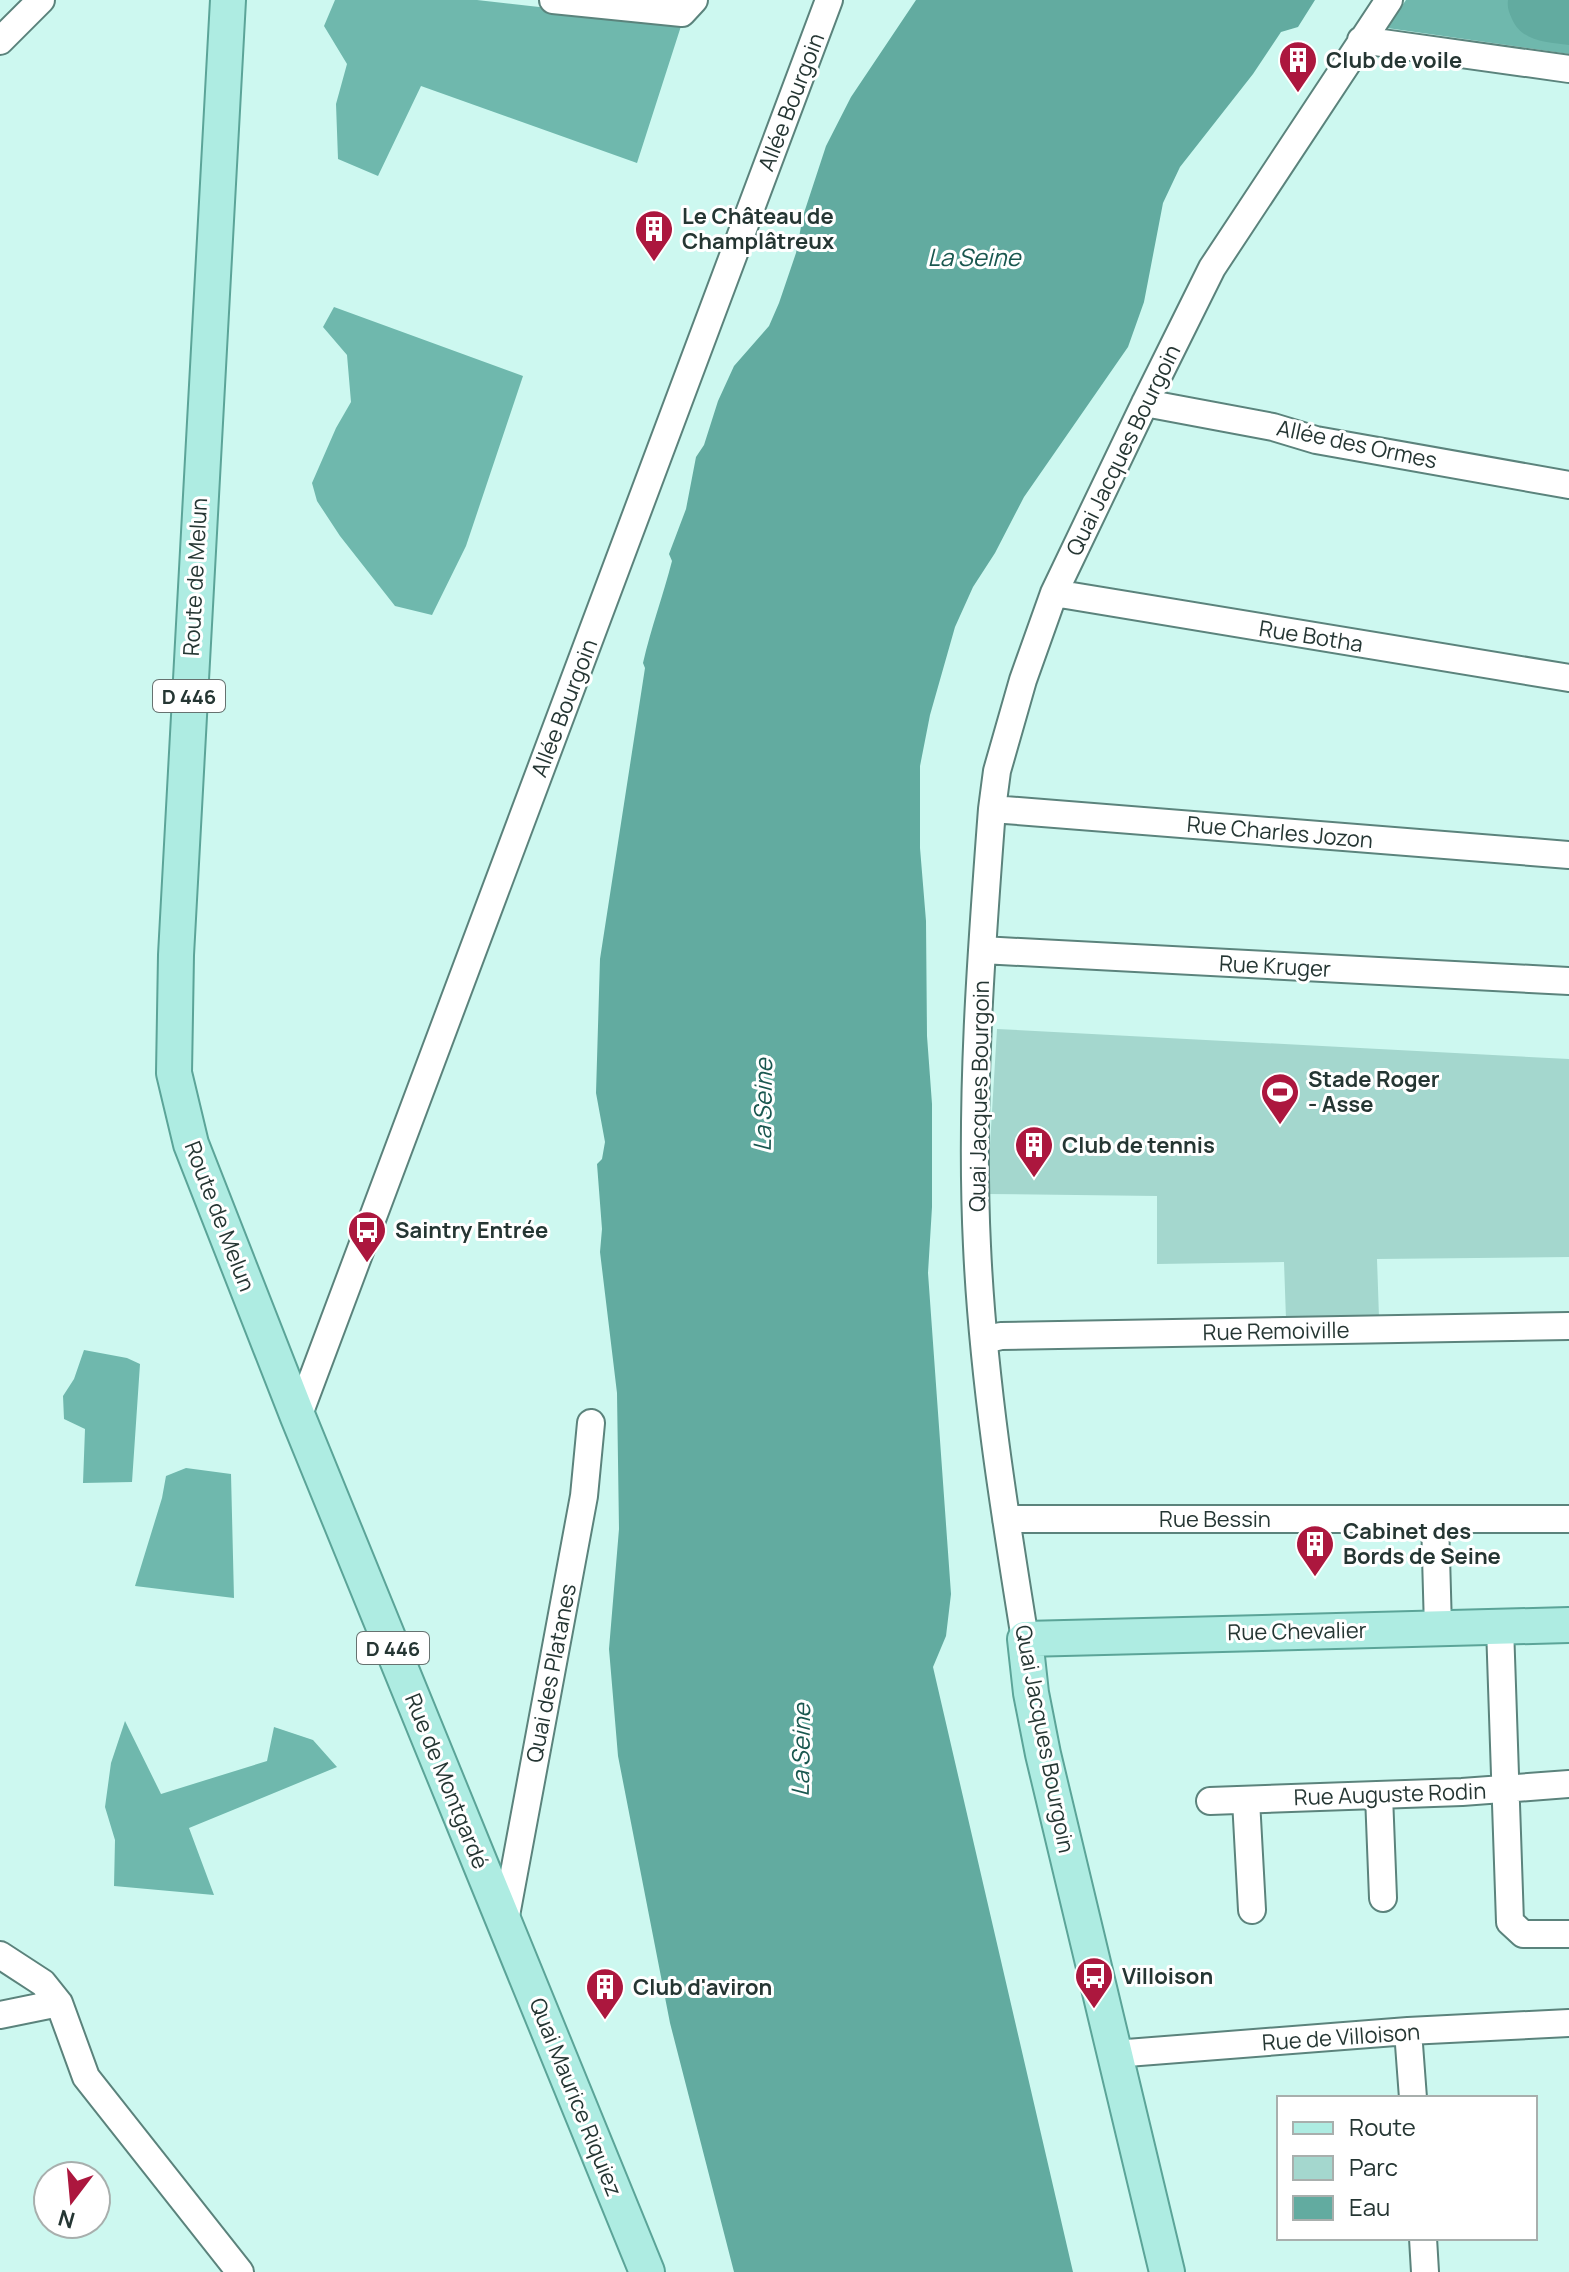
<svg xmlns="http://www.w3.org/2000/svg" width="1569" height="2272" font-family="Manrope,sans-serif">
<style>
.green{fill:#a4d7ce}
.forest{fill:#6fb8ad}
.water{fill:#62aba0}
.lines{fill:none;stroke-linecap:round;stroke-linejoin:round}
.minor-casing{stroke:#5b837c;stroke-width:30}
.major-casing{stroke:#5ba498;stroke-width:38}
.minor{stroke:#fff;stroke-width:26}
.major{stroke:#aeece2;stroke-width:34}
.labels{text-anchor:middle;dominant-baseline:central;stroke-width:6;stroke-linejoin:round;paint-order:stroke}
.shield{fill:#fff;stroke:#667270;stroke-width:2}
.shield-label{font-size:20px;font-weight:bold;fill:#253633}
.poi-label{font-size:22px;font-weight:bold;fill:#253633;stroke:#fff;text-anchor:start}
.street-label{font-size:22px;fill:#253633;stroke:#fff}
.water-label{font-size:24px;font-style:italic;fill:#19574f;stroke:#fff}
</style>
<rect width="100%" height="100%" fill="#cdf8f0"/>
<path class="green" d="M 997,1029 L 1569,1059 L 1569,1257 L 1377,1259 L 1379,1317 L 1286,1319 L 1284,1262 L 1157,1264 L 1157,1196 L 987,1194 Z"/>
<path class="forest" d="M 335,0 L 477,0 L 682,23 L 637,163 L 421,86 L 378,176 L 338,159 L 336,104 L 347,64 L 324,26 Z
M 1406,0 L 1569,0 L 1569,54 L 1387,28 Z
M 334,307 L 523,376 L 466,546 L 432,615 L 395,606 L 340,536 L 317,501 L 312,483 L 336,428 L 351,402 L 347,355 L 323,327 Z
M 84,1350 L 127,1358 L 140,1364 L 132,1482 L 83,1483 L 85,1429 L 64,1419 L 63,1396 L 74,1379 Z
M 186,1468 L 231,1474 L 234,1598 L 135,1586 L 162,1498 L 166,1476 Z
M 125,1721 L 161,1794 L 267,1761 L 274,1727 L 313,1740 L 337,1767 L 189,1828 L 214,1895 L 114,1886 L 115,1840 L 105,1807 L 111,1763 Z"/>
<path class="water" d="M 916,0 L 1315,0 L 1298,27 L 1281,32 L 1253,74 L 1180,167 L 1163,203 L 1144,302 L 1128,347 L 1024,497 L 995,553 L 973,587 L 955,627 L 930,715 L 920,766 L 920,848 L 926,921 L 927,1036 L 932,1104 L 932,1207 L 928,1273 L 951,1594 L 946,1636 L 933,1667 L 1073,2272 L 734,2272 L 670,2023 L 618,1756 L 609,1649 L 619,1529 L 617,1393 L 600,1252 L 602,1229 L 597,1164 L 602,1159 L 605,1142 L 596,1093 L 600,959 L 645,668 L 643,663 C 651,628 663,596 672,561 L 669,554 L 686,509 L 696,457 L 704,445 L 718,401 L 734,366 L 769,326 L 779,303 L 796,253 L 803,216 L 826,146 L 851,97 Z
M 1508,0 L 1569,0 L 1569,45 C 1547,42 1522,42 1512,19 C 1509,12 1507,8 1508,0 Z"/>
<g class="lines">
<defs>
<path id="minor" d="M 553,0 L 682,13 L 694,0
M 1361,40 L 1569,69
M 0,41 L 41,0
M 1145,403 L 1273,427 L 1316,440 L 1569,485
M 1054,593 L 1569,678
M 992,809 L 1569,855
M 982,950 L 1569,981
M 984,1340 L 1001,1336 L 1569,1326
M 298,1417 L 829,0
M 1006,1519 L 1569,1519
M 1435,1520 L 1438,1628
M 1500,1627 L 1510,1922 L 1523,1934 L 1569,1934
M 1025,1639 C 1004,1509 983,1378 977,1246 C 970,1100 981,954 992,809 L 997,771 L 1023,680 L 1054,593 L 1145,403 L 1212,268 L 1389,0
M 1379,1795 L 1383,1898
M 1246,1800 L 1252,1910
M 1210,1801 L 1462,1792 L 1569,1784
M 505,1921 L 584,1496 L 591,1423
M 0,1955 L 43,1983 L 59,2003 L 86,2077 L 240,2272
M 0,2015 L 59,2003
M 1408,2031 L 1413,2098
M 1114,2054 L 1408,2031 L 1569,2023
M 1423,2238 L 1425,2272"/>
<path id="major" d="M 228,0 L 176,955 L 174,1073 L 191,1144 L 298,1417 L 647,2272
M 1167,2272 L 1043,1754 L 1031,1693 L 1025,1639 L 1569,1625"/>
</defs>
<use href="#minor" class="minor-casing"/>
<use href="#major" class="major-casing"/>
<use href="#minor" class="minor"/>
<use href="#major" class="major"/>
</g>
<defs>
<symbol id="building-pin" viewBox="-11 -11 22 30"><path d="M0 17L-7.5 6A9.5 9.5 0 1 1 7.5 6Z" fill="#ac173e" stroke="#fff"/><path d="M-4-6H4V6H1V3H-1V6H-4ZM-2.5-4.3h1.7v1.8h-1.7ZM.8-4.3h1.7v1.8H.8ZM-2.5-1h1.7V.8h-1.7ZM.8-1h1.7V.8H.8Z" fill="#fff"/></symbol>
<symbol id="stadium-pin" viewBox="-11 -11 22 30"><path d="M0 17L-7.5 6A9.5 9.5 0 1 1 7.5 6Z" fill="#ac173e" stroke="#fff"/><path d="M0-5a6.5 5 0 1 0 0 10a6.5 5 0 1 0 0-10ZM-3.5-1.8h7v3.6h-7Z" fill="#fff"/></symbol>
<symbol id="bus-pin" viewBox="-11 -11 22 30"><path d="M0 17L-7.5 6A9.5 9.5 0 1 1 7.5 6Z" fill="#ac173e" stroke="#fff"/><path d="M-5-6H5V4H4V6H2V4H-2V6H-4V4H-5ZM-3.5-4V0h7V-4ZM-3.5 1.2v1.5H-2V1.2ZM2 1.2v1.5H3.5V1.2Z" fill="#fff"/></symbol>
</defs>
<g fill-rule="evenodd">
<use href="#building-pin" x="1276" y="38" width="44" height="60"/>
<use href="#building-pin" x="632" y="207" width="44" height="60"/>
<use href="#stadium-pin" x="1258" y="1070" width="44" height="60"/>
<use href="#building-pin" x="1012" y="1123" width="44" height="60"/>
<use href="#bus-pin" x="345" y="1208" width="44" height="60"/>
<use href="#building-pin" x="1293" y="1522" width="44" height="60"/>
<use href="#bus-pin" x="1072" y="1954" width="44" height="60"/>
<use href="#building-pin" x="583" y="1965" width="44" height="60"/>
</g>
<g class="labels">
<g class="shield">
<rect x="153" y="680" width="72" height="32" rx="6"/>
<rect x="357" y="1632" width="72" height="32" rx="6"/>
</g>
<g class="shield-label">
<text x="189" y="696">D 446</text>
<text x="393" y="1648">D 446</text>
</g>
<g class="poi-label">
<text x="1326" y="60">Club de voile</text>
<text x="682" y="216">Le Château de<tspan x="682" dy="25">Champlâtreux</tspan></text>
<text x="1308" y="1079">Stade Roger<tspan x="1308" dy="25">- Asse</tspan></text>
<text x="1062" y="1145">Club de tennis</text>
<text x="395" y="1230">Saintry Entrée</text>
<text x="1343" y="1531">Cabinet des<tspan x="1343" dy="25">Bords de Seine</tspan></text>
<text x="1122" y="1976">Villoison</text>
<text x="633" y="1987">Club d'aviron</text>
</g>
<g class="street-label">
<text transform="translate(791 102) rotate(-69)">Allée Bourgoin</text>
<text transform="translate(1357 444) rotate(12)">Allée des Ormes</text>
<text transform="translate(1123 450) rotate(-64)">Quai Jacques Bourgoin</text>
<text transform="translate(195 577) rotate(-87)">Route de Melun</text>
<text transform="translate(1311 636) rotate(9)">Rue Botha</text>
<text transform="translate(564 708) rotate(-69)">Allée Bourgoin</text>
<text transform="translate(1280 832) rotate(5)">Rue Charles Jozon</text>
<text transform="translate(1275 966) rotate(3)">Rue Kruger</text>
<text transform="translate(979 1096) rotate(-89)">Quai Jacques Bourgoin</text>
<text transform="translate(220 1216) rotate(69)">Route de Melun</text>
<text transform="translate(1276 1331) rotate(-1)">Rue Remoiville</text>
<text x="1215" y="1519">Rue Bessin</text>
<text transform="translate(1297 1631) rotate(-1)">Rue Chevalier</text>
<text transform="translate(551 1673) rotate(-79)">Quai des Platanes</text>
<text transform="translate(1045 1739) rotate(79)">Quai Jacques Bourgoin</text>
<text transform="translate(447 1781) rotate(68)">Rue de Montgardé</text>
<text transform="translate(1390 1794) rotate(-2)">Rue Auguste Rodin</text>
<text transform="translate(1341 2037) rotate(-4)">Rue de Villoison</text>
<text transform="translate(576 2097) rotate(68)">Quai Maurice Riquiez</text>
</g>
<g class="water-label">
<text x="974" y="256">La Seine</text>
<text transform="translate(762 1105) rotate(-89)">La Seine</text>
<text transform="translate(800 1750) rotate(-89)">La Seine</text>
</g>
</g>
<rect x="1277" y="2096" width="260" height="144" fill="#ffffff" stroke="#a8afad" stroke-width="2"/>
<rect x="1293" y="2122" width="40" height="12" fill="#aeece2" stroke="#a8afad" stroke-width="2"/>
<text x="1349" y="2136" font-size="24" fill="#253633">Route</text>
<rect x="1293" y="2156" width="40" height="24" fill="#a4d7ce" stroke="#a8afad" stroke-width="2"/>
<text x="1349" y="2176" font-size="24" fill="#253633">Parc</text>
<rect x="1293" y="2196" width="40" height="24" fill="#62aba0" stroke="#a8afad" stroke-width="2"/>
<text x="1349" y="2216" font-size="24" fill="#253633">Eau</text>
<g transform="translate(72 2200) rotate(196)"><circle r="38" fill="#ffffff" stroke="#a8afad" stroke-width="2"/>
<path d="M0-6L14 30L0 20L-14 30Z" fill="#ac173e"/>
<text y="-12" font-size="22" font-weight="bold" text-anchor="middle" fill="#253633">N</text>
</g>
</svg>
